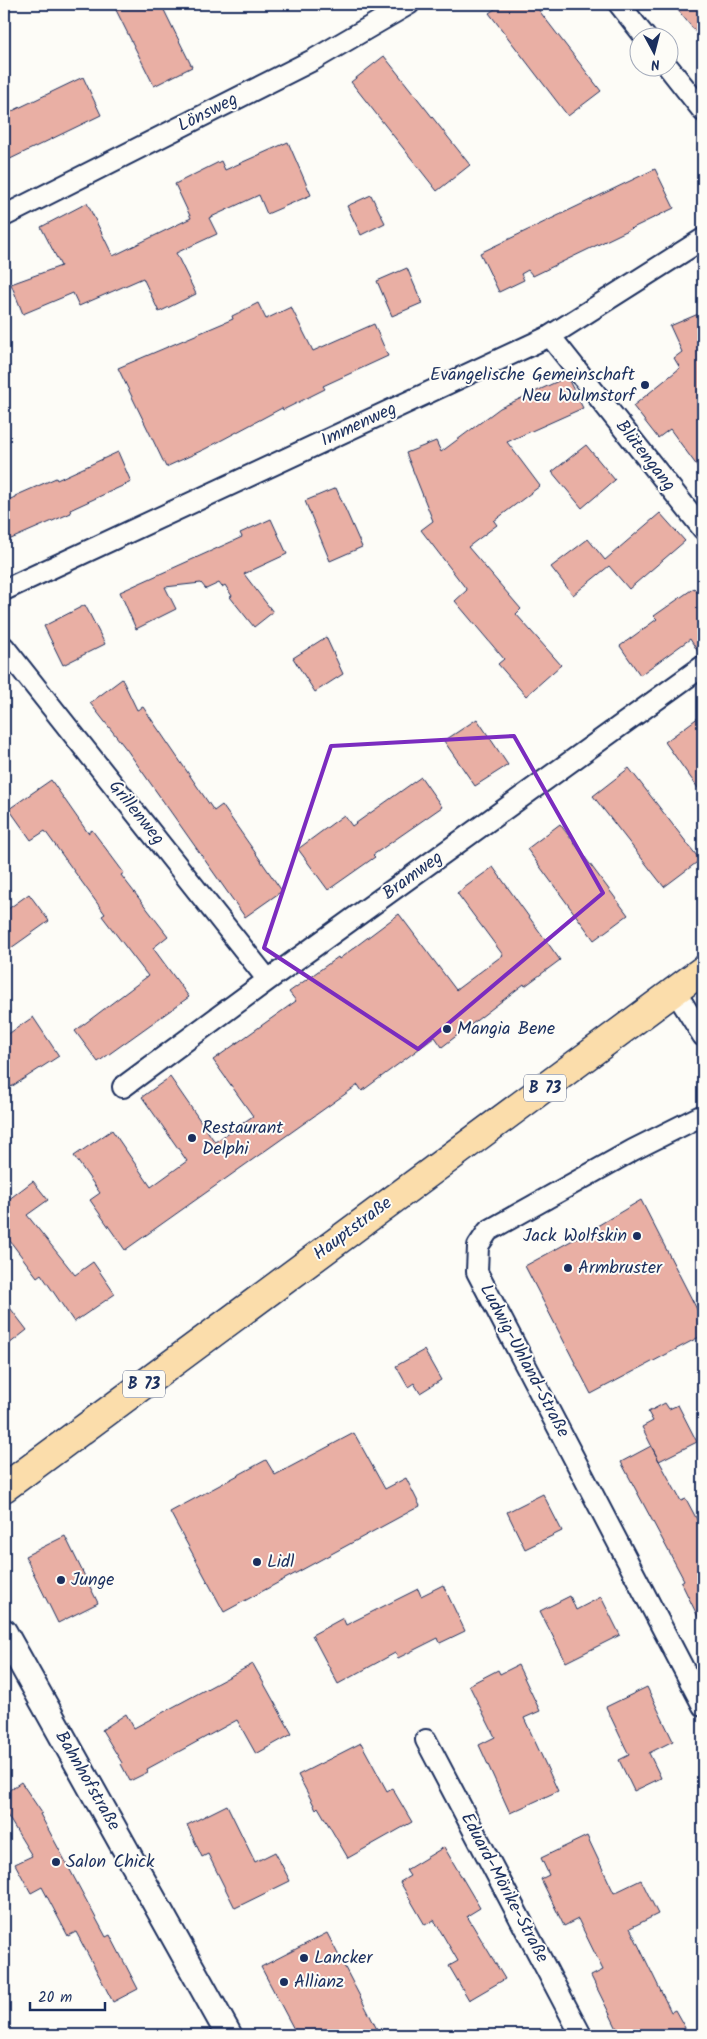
<svg xmlns="http://www.w3.org/2000/svg" width="707" height="2039" font-family="Kalam,sans-serif">
<style>
.building{fill:#e9afa4;stroke:#1b2f5e}
.lines{fill:none;stroke-linecap:round;stroke-linejoin:round}
.minor-casing{stroke:#1b2f5e;stroke-width:24}
.tertiary-casing{stroke:#1b2f5e;stroke-width:29}
.primary-casing{stroke:#1b2f5e;stroke-width:31}
.minor{stroke:#fdfcf7;stroke-width:20}
.tertiary{stroke:#fdfcf7;stroke-width:25}
.primary{stroke:#fbddab;stroke-width:28}
.marked{fill:none;stroke:#7b2cbf;stroke-width:4;stroke-linejoin:round}
.poi-dot{fill:#1b2f5e;stroke:#fdfcf7;stroke-width:2}
.labels{text-anchor:middle;dominant-baseline:central;stroke-width:4;stroke-linejoin:round;paint-order:stroke}
.shield{fill:#fdfcf7;stroke:#5f6c8c;stroke-width:1}
.shield-label{font-size:16px;font-weight:bold;fill:#1b2f5e}
.street-label{font-size:18px;fill:#1b2f5e;stroke:#fdfcf7}
.poi-label{font-size:18px;fill:#1b2f5e;stroke:#fdfcf7;text-anchor:start}
</style>
<rect width="100%" height="100%" fill="#fdfcf7"/>
<filter id="ink" filterUnits="userSpaceOnUse"><feTurbulence type="fractalNoise" baseFrequency=".02" numOctaves="2"/><feDisplacementMap in="SourceGraphic" scale="10" xChannelSelector="R" yChannelSelector="G"/><feConvolveMatrix kernelMatrix="1 2 1 2 8 2 1 2 1" color-interpolation-filters="sRGB"/></filter>
<g filter="url(#ink)">
<path class="building" d="M 113,4 L 161,4 L 192,67 L 154,86 Z
M 502,4 L 534,4 L 601,91 L 568,116 L 489,13 Z
M 673,4 L 703,4 L 703,41 Z
M 384,56 L 470,165 L 437,191 L 351,82 Z
M 83,77 L 101,115 L 4,162 L 4,115 Z
M 288,142 L 311,195 L 267,214 L 259,195 L 209,218 L 217,234 L 176,253 L 196,294 L 159,312 L 143,278 L 79,306 L 73,293 L 23,314 L 11,284 L 61,266 L 41,227 L 87,203 L 113,256 L 191,218 L 175,184 L 221,161 L 225,170 Z
M 655,169 L 674,208 L 533,276 L 528,270 L 521,274 L 524,280 L 499,292 L 480,253 Z
M 371,195 L 385,223 L 361,235 L 347,206 Z
M 407,268 L 422,303 L 392,316 L 377,281 Z
M 258,303 L 266,319 L 291,307 L 313,351 L 374,324 L 388,356 L 323,386 L 325,389 L 283,410 L 282,408 L 205,449 L 166,467 L 118,368 L 233,319 L 232,316 Z
M 703,312 L 703,474 L 670,429 L 658,438 L 633,406 L 680,368 L 674,358 L 682,352 L 670,326 Z
M 567,377 L 583,408 L 507,442 L 540,486 L 494,521 L 497,525 L 468,547 L 521,609 L 516,614 L 561,665 L 526,696 L 498,664 L 504,659 L 455,601 L 467,590 L 421,530 L 433,521 L 406,453 L 436,441 L 441,452 L 500,408 Z
M 586,445 L 615,480 L 582,508 L 552,472 Z
M 118,452 L 131,482 L 70,510 L 71,513 L 4,542 L 4,502 L 15,497 L 15,496 L 56,478 L 57,480 Z
M 336,488 L 362,547 L 330,561 L 305,501 Z
M 660,513 L 685,541 L 629,589 L 609,566 L 573,595 L 551,567 L 588,539 L 605,560 Z
M 271,519 L 287,554 L 244,574 L 273,612 L 254,627 L 230,597 L 232,596 L 225,585 L 222,587 L 219,583 L 206,589 L 201,583 L 165,587 L 176,609 L 136,629 L 120,592 L 242,537 L 240,533 Z
M 694,588 L 703,600 L 703,654 L 700,655 L 690,639 L 640,675 L 620,646 L 657,619 L 654,616 Z
M 85,605 L 105,644 L 63,665 L 44,626 Z
M 326,637 L 343,674 L 315,692 L 293,658 Z
M 122,679 L 137,710 L 143,707 L 214,811 L 222,805 L 282,891 L 245,917 L 127,750 L 90,703 Z
M 703,714 L 703,795 L 665,742 Z
M 477,719 L 508,765 L 475,786 L 444,741 Z
M 629,768 L 700,860 L 664,887 L 593,796 Z
M 421,777 L 442,807 L 373,855 L 375,857 L 328,890 L 298,849 L 344,815 L 352,826 Z
M 51,780 L 88,833 L 92,830 L 124,873 L 121,875 L 168,936 L 153,948 L 189,997 L 98,1062 L 75,1031 L 148,976 L 102,916 L 105,914 L 45,831 L 31,840 L 9,809 Z
M 560,824 L 628,915 L 594,940 L 527,849 Z
M 493,867 L 560,960 L 525,986 L 524,984 L 442,1047 L 435,1037 L 362,1091 L 358,1085 L 125,1250 L 90,1200 L 100,1193 L 74,1156 L 112,1130 L 151,1187 L 187,1161 L 142,1097 L 170,1077 L 215,1142 L 253,1116 L 213,1060 L 296,1001 L 289,992 L 338,957 L 339,959 L 399,914 L 456,990 L 503,955 L 457,893 Z
M 29,894 L 49,921 L 4,953 L 4,912 Z
M 33,1017 L 59,1056 L 11,1087 L 4,1075 L 4,1037 Z
M 33,1181 L 48,1200 L 27,1215 L 75,1275 L 93,1262 L 115,1294 L 74,1322 L 41,1274 L 37,1277 L 4,1233 L 4,1203 Z
M 641,1200 L 703,1321 L 703,1335 L 591,1394 L 525,1266 L 582,1235 Z
M 4,1300 L 27,1330 L 4,1348 Z
M 424,1350 L 441,1380 L 420,1393 L 414,1383 L 408,1387 L 396,1366 Z
M 665,1403 L 669,1409 L 678,1405 L 697,1442 L 659,1461 L 642,1427 L 653,1421 L 648,1412 Z
M 354,1433 L 385,1489 L 406,1478 L 420,1506 L 224,1612 L 170,1512 L 266,1460 L 275,1475 Z
M 651,1446 L 681,1501 L 686,1499 L 703,1531 L 703,1627 L 681,1582 L 684,1580 L 621,1462 Z
M 543,1494 L 562,1531 L 525,1549 L 507,1512 Z
M 65,1536 L 98,1603 L 58,1623 L 25,1556 Z
M 443,1585 L 465,1631 L 440,1643 L 438,1638 L 398,1658 L 395,1653 L 338,1684 L 312,1635 L 343,1618 L 346,1625 L 418,1589 L 421,1596 Z
M 570,1596 L 576,1610 L 601,1597 L 620,1635 L 566,1662 L 540,1611 Z
M 253,1664 L 292,1734 L 256,1754 L 237,1720 L 147,1769 L 148,1772 L 130,1781 L 121,1764 L 122,1763 L 102,1730 L 126,1714 L 134,1728 Z
M 518,1665 L 540,1711 L 524,1718 L 558,1791 L 510,1813 L 479,1745 L 495,1737 L 469,1685 L 498,1670 L 500,1674 Z
M 647,1687 L 673,1741 L 649,1753 L 661,1778 L 634,1791 L 619,1760 L 629,1755 L 606,1707 Z
M 361,1743 L 387,1791 L 392,1788 L 412,1822 L 348,1858 L 318,1807 L 316,1809 L 298,1775 Z
M 21,1782 L 42,1813 L 40,1814 L 106,1937 L 110,1935 L 138,1989 L 113,2002 L 76,1932 L 68,1936 L 42,1887 L 31,1893 L 15,1864 L 32,1856 L 4,1810 L 4,1794 Z
M 227,1805 L 255,1862 L 275,1852 L 290,1881 L 235,1908 L 208,1854 L 202,1857 L 187,1825 Z
M 587,1836 L 614,1893 L 641,1880 L 658,1914 L 630,1928 L 671,2012 L 675,2010 L 689,2035 L 620,2035 L 591,1976 L 603,1970 L 578,1919 L 564,1926 L 541,1879 L 549,1875 L 541,1858 Z
M 444,1847 L 480,1908 L 467,1916 L 505,1979 L 469,2000 L 449,1966 L 458,1961 L 434,1920 L 425,1925 L 400,1882 L 410,1876 L 406,1870 Z
M 327,1933 L 380,2035 L 297,2035 L 261,1967 Z"/>
<g class="lines">
<defs>
<path id="minor" d="M 619,4 L 646,38
M 669,68 L 703,111
M 4,216 L 313,60 L 409,4
M 550,336 L 703,529
M 4,590 L 550,336 L 703,239
M 4,647 L 268,980
M 675,991 L 703,1036
M 123,1087 L 268,980 L 703,666
M 703,1115 L 633,1150 L 488,1231 L 478,1246 L 477,1272 L 703,1706
M 426,1740 L 581,2035"/>
<path id="tertiary" d="M 4,1632 L 229,2035"/>
<path id="primary" d="M 4,1488 L 703,970"/>
</defs>
<use href="#minor" class="minor-casing"/>
<use href="#tertiary" class="tertiary-casing"/>
<use href="#primary" class="primary-casing"/>
<use href="#minor" class="minor"/>
<use href="#tertiary" class="tertiary"/>
<use href="#primary" class="primary"/>
</g>
</g>
<path class="marked" d="M 514,736 L 603,893 L 418,1049 L 264,948 L 331,746 Z"/>
<g class="poi-dot">
<circle cx="645" cy="385" r="5"/>
<circle cx="447" cy="1029" r="5"/>
<circle cx="192" cy="1138" r="5"/>
<circle cx="637" cy="1236" r="5"/>
<circle cx="568" cy="1268" r="5"/>
<circle cx="257" cy="1562" r="5"/>
<circle cx="61" cy="1580" r="5"/>
<circle cx="56" cy="1862" r="5"/>
<circle cx="304" cy="1958" r="5"/>
<circle cx="284" cy="1982" r="5"/>
</g>
<g class="labels">
<g class="shield">
<rect x="524" y="1074.5" width="42" height="27" rx="4"/>
<rect x="123" y="1370.5" width="42" height="27" rx="4"/>
</g>
<g class="shield-label">
<text x="545" y="1088">B 73</text>
<text x="144" y="1384">B 73</text>
</g>
<g class="street-label">
<text transform="translate(208 113) rotate(-27)">Lönsweg</text>
<text transform="translate(359 425) rotate(-25)">Immenweg</text>
<text transform="translate(645 456) rotate(52)">Blütengang</text>
<text transform="translate(136 813) rotate(51)">Grillenweg</text>
<text transform="translate(413 876) rotate(-36)">Bramweg</text>
<text transform="translate(353 1229) rotate(-37)">Hauptstraße</text>
<text transform="translate(524 1361) rotate(62)">Ludwig-Uhland-Straße</text>
<text transform="translate(87 1781) rotate(60)">Bahnhofstraße</text>
<text transform="translate(504 1888) rotate(62)">Eduard-Mörike-Straße</text>
</g>
<g class="poi-label">
<text x="635" y="375" text-anchor="end">Evangelische Gemeinschaft<tspan x="635" dy="21">Neu Wulmstorf</tspan></text>
<text x="457" y="1029">Mangia Bene</text>
<text x="202" y="1128">Restaurant<tspan x="202" dy="21">Delphi</tspan></text>
<text x="627" y="1236" text-anchor="end">Jack Wolfskin</text>
<text x="578" y="1268">Armbruster</text>
<text x="267" y="1562">Lidl</text>
<text x="71" y="1580">Junge</text>
<text x="66" y="1862">Salon Chick</text>
<text x="314" y="1958">Lancker</text>
<text x="294" y="1982">Allianz</text>
</g>
</g>
<rect width="707" height="2039" fill="none" stroke="#fdfcf7" stroke-width="20"/>
<rect x="10" y="10" width="687" height="2019" fill="none" stroke="#1b2f5e" stroke-width="2" filter="url(#ink)"/>
<g transform="translate(654 52) rotate(173)"><circle r="24" fill="#fdfcf7" stroke="#a3aaba"/>
<path d="M0-4L9 19L0 12L-9 19Z" fill="#1b2f5e"/>
<text y="-8" font-size="14" font-weight="bold" text-anchor="middle" fill="#1b2f5e">N</text>
</g>
<path d="M30 2002v8h75v-8" fill="none" stroke="#1b2f5e" stroke-width="2.5"/>
<text x="38" y="2002" font-size="15" fill="#1b2f5e" stroke="#fdfcf7" stroke-width="4" paint-order="stroke">20 m</text>
</svg>
